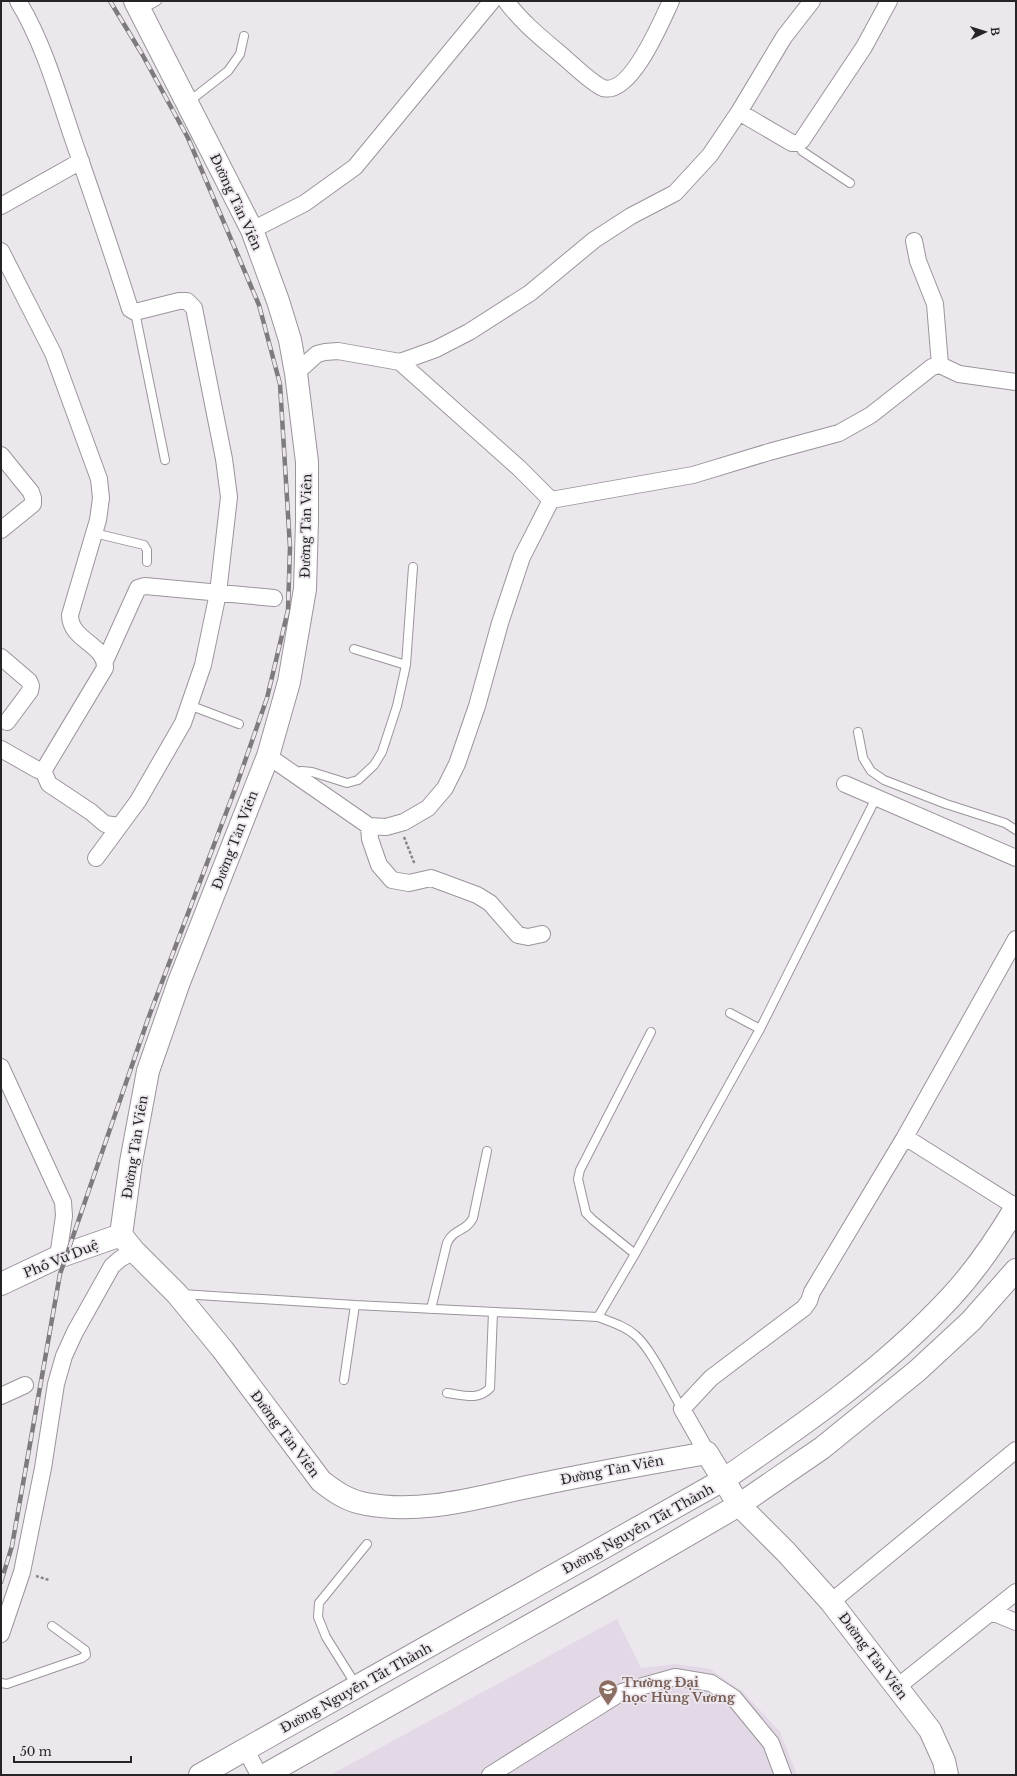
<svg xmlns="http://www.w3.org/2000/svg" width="1017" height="1776" font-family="'Libre Baskerville',serif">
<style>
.built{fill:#e3d9e6}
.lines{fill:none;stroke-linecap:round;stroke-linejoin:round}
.lane-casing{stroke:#9a959b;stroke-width:10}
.street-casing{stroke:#9a959b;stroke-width:18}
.secondary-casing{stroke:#9a959b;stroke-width:24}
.primary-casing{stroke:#9a959b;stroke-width:24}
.path{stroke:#8a868a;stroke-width:2.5;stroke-dasharray:3 2;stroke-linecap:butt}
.lane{stroke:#fff;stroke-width:8}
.street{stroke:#fff;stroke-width:16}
.secondary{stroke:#fff;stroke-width:22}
.primary{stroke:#fff;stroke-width:22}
.rail-casing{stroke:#7e7a7e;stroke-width:4.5}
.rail{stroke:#ece6ed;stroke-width:3;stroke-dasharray:9;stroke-linecap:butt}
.labels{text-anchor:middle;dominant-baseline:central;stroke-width:3.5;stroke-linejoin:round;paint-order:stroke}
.street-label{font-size:13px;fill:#262426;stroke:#ece6ed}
.education-label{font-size:13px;font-weight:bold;fill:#785e54;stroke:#ece6ed;text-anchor:start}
</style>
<rect width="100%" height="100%" fill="#ece6ed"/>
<path class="built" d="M 617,1619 L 641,1668 L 676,1664 L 710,1669 L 742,1691 L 780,1732 L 797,1775 L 330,1775 Z"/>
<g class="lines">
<defs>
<path id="lane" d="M 141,10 L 157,1
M 187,103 L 228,71 L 240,54 L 244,36
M 798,143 L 802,151 L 850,183
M 135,312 L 165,460
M 94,533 L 144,545 L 147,550 L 147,562
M 354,649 L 406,665
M 189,705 L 239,724
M 858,732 L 863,758 L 871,771 L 884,780 L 946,804 L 1005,823 L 1016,830
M 293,773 L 302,771 L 312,772 L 347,783 L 358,780 L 374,765 L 382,752 L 397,706 L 406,665 L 413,567
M 730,1013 L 760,1029
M 635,1254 L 593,1220 L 586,1213 L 578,1179 L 580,1170 L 651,1032
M 182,1294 L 355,1305 L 598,1317 C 611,1322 625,1326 635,1335 C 651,1348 670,1389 682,1409
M 431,1309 L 447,1243 C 454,1228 466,1232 473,1218 L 487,1151
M 598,1317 L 635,1254 L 760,1029 L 876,798
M 344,1380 L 355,1305
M 447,1393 C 463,1395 478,1401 490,1388 L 493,1312
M 1,1683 L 7,1684 L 82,1658 L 86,1655 L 85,1650 L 52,1626
M 356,1685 L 326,1637 L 318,1617 L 319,1603 L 367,1544"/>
<path id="street" d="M 18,1 C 43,42 57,91 72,136 C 92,194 112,251 130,309 L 135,312 L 179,301 L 187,301 L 194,308 L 224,459 L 229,497 L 218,593 L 203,665 L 183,723 L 138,801 L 96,858
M 506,1 C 522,23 544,40 565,58 C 574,66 593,84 603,88 C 631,96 662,20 671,1
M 739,112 L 792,143 L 798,143 L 802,140 L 864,47 L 889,1
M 1,206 L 81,161
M 252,230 L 305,203 L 355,167 L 492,1
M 914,241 L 918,261 L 935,304 L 940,365
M 1,251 L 53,353 L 99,479 L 101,498 L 98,520 L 70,615 C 70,641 106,644 105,668 L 45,768 L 38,770 L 1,749
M 400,362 L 436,349 L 469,332 L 530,293 L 594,240 L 631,216 L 675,193 L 710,155 L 739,112 L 784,37 L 812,1
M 296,373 L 317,354 L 325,352 L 338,351 L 400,362 L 519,468 L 551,500 L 693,475 L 769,452 L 839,433 L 871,415 L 932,367 L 940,365 L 959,374 L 1016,382
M 1,455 L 31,492 L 33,498 L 33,504 L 1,530
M 1,657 L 29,681 L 31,686 L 30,691 L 7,722
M 105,661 L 138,588 L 145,586 L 274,598
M 268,756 L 369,826 L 386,827 L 404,822 L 428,808 L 445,788 L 457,764 L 477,706 L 500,623 L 522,557 L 551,500
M 45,768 L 44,773 L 49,784 L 91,812 L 105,824 L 119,826
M 845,784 L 1016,858
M 369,826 L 370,839 L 379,865 L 392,880 L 409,883 L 431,878 L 442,882 L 477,895 L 490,903 L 518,935 L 528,937 L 542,934
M 1,1067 L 63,1202 L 64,1216 L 58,1257
M 905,1137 L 1016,1207
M 1,1396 L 25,1385
M 707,1453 L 682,1409 L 711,1378 L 804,1308 L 809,1301 L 812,1292 L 905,1137 L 1016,939
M 831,1602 L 1016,1450
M 992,1612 L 1016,1622
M 1,1634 L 22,1572 L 43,1468 L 56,1384 L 64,1356 L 75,1332 L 112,1266 L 120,1259 L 134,1251
M 896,1688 L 1016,1592
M 246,1750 L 259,1775
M 490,1775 L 622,1692 L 675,1677 L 711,1683 L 734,1698 L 771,1743 L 783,1775"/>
<path id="secondary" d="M 135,1 L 252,230 L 278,301 L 290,340 L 296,373 L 307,462 L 307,521 L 305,589 L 289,682 L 268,756 L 179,982 L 148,1071 L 131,1162 L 121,1235 L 134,1251 L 177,1294 L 223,1350 L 321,1481 C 335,1492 348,1501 366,1504 C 424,1515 481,1496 537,1485 C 593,1473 650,1463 707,1453 L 739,1505 L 786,1552 L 831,1602 L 930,1730 L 944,1761 L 947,1775
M 1,1284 L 58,1257 L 121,1235"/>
<path id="primary" d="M 200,1775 L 723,1480 C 803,1425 884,1369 950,1298 C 976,1270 997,1239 1016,1207
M 265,1775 L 598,1587 L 739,1505 L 822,1448 L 917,1371 L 971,1321 L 1016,1270"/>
</defs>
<use href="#lane" class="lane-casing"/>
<use href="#street" class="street-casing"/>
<use href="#secondary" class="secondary-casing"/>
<use href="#primary" class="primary-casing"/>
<path class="path" d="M 404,837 L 415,865
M 36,1576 L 49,1580"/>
<use href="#lane" class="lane"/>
<use href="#street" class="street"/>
<use href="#secondary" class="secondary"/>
<use href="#primary" class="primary"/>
<defs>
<path id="rail" d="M 1,1582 L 12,1546 L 60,1274 L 148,1019 L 237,784 L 267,698 L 288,610 L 290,547 L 280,384 L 259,305 L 188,138 L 142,54 L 110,1"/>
</defs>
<use href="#rail" class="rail-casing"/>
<use href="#rail" class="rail"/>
</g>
<defs>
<symbol id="university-pin" viewBox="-11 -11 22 30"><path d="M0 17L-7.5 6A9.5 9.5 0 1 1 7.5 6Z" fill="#8d6e63" stroke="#ece6ed"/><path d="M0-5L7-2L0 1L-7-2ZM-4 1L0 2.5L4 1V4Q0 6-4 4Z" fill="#fff"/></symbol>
</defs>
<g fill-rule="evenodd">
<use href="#university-pin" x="597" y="1678" width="22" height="30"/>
</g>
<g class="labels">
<g class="street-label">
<text transform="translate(236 202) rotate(65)">Đường Tản Viên</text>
<text transform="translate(306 526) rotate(-89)">Đường Tản Viên</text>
<text transform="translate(235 840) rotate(-69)">Đường Tản Viên</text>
<text transform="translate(135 1147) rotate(-81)">Đường Tản Viên</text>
<text transform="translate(61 1259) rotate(-22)">Phố Vũ Duệ</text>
<text transform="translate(285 1434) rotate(53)">Đường Tản Viên</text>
<text transform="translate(612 1470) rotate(-11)">Đường Tản Viên</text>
<text transform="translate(638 1529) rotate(-29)">Đường Nguyễn Tất Thành</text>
<text transform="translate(873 1656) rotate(53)">Đường Tản Viên</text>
<text transform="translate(356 1688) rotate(-29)">Đường Nguyễn Tất Thành</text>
</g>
<g class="education-label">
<text x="622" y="1682">Trường Đại<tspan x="622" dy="15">học Hùng Vương</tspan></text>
</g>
</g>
<rect width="1017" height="1776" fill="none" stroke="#262426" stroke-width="4"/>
<g transform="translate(985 32) rotate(86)" stroke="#ece6ed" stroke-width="3" paint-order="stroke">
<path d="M0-3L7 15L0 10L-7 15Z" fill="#262426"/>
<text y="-6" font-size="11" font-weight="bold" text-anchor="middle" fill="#262426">B</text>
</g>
<path d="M14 1756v6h117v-6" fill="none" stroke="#262426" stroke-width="2"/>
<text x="20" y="1756" font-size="12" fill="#262426" stroke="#ece6ed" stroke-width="3" paint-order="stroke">50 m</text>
</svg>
